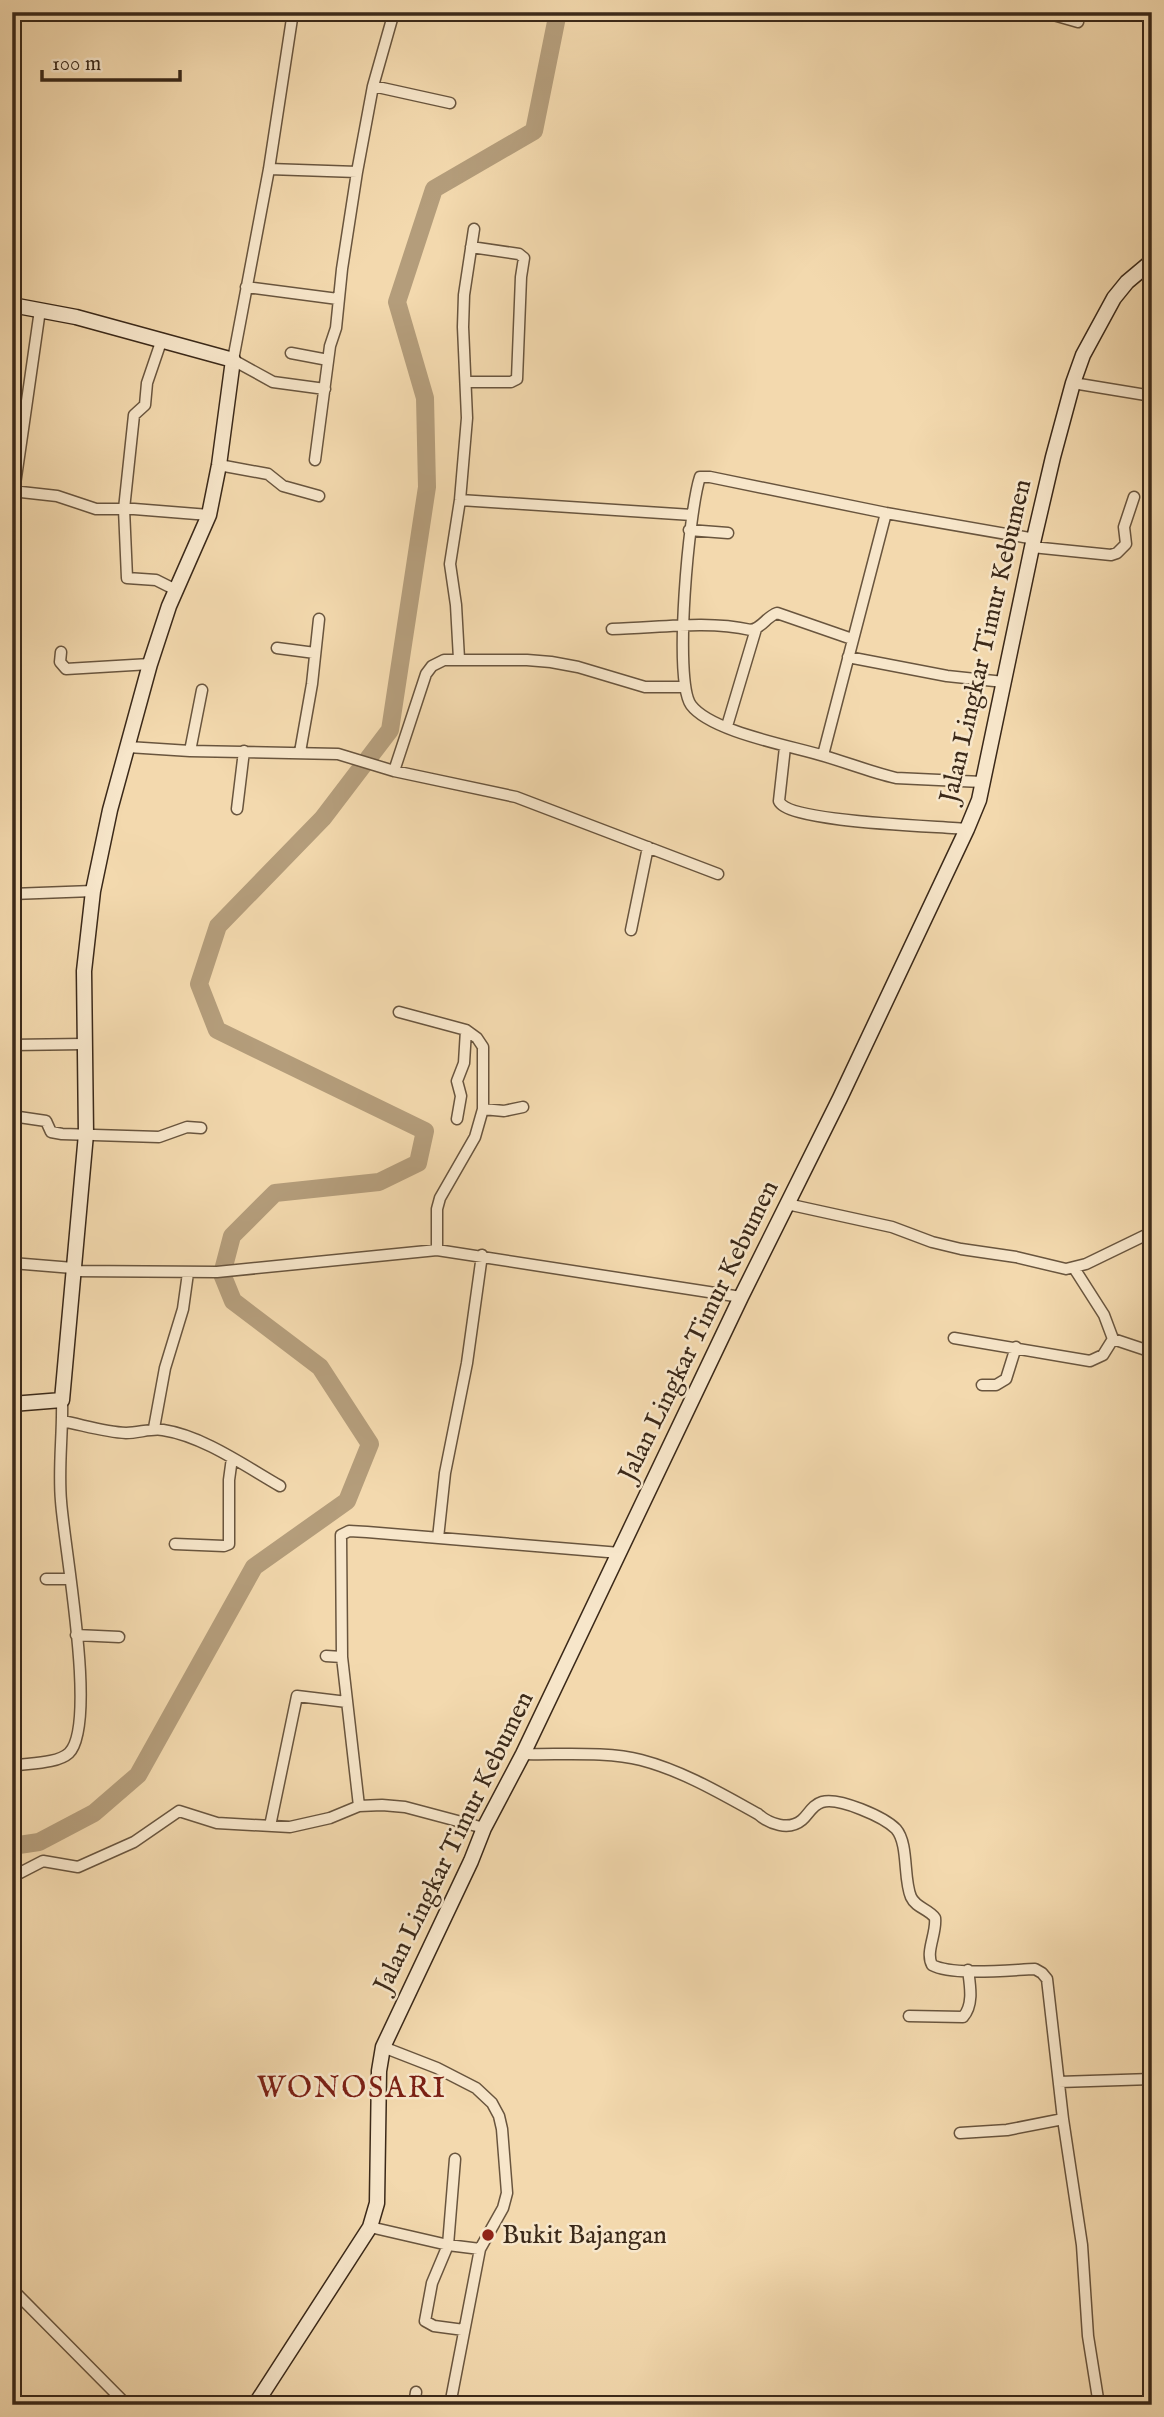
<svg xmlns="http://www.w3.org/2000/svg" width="1164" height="2417" font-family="'IM FELL English',serif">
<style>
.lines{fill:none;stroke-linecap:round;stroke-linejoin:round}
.river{stroke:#b49d7b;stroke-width:18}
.street-casing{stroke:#69553e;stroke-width:13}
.secondary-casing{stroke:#3b2919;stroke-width:17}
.street{stroke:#f7e6ca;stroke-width:10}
.secondary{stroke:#f7e6ca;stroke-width:14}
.poi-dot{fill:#8f2418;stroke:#f7e6ca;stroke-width:2.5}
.labels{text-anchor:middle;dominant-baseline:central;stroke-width:5;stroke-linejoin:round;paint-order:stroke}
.street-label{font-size:26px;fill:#3b2919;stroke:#f7e6ca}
.poi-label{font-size:26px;fill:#3b2919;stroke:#f7e6ca;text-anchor:start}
.quarter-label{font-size:30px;letter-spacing:2px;fill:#7a1f14;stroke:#f7e6ca}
</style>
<rect width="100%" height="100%" fill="#f3d9ae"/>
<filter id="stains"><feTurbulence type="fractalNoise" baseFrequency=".00286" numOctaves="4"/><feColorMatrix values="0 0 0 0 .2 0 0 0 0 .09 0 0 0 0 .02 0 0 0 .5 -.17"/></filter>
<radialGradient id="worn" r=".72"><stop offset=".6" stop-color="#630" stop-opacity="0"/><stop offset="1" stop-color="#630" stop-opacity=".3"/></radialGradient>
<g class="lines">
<path class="river" d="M 12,1846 L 39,1842 L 94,1813 L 138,1775 L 254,1567 L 347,1501 L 370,1444 L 320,1367 L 233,1301 L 222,1274 L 232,1236 L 275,1193 L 379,1182 L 418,1163 L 425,1131 L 217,1030 L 199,984 L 218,926 L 323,818 L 390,730 L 427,487 L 425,398 L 397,302 L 434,189 L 534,131 L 558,12"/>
<defs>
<path id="street" d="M 293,12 L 269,169 L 233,360 L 273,382 L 325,389
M 1043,12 L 1078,22
M 373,86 L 450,103
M 269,169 L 357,172
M 246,287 L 338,299
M 162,339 L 147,383 L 145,405 L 134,415 L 124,509 L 127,578 L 156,580 L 176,590
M 291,353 L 328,360
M 466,382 L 511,382 L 517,379 L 521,277 L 524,258 L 519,254 L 471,247
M 1073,383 L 1152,396
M 12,429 L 23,429 L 14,491
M 23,429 L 40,310
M 315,460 L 330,346 L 336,328 L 342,269 L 357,172 L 373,86 L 394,12
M 219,465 L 268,474 L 283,486 L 319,496
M 12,491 L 57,496 L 96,509 L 134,509 L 209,515
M 460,500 L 692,515
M 689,530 L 728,533
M 1032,547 L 1111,555 L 1117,553 L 1126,544 L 1124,527 L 1134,497
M 612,629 C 659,628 705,620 751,630 C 762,628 766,617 777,613 L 852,639
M 277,648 L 315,653
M 61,652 L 60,662 L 66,669 L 150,664
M 848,657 L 947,676 L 1004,682
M 459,659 L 456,605 L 450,564 L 460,500 L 467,418 L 463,327 L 464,295 L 474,229
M 727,726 L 756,629
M 128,747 L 190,751 L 338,754 L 394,771 L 516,797 L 718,874
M 785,747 L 779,801 C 788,823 938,826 967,829
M 190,751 L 202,690
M 300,752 L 312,684 L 319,619
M 823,755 L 886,513
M 394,771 L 426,674 L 432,666 L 444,660 L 527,660 L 551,662 L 578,667 L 645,687 L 685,687
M 982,782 L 896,778 C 871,772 848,763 824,756 C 792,746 711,732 691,705 C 673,680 689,510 700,477 L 710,477 L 886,513 L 1035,539
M 237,809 L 244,751
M 12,894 L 93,891
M 631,930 L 648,847
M 399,1012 L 466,1030 L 477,1038 L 483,1047 L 483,1109 L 475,1137 L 440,1198 L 437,1209 L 437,1250
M 12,1045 L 84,1044
M 483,1109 L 504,1111 L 523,1107
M 12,1116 L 46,1121 L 51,1132 L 62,1134 L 159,1137 L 187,1127 L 201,1128
M 457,1119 L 461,1096 L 457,1081 L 464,1063 L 466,1030
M 787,1204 L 892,1227 L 932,1242 L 961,1249 L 1016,1257 L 1066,1269 L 1086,1264 L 1152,1232
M 12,1263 L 73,1268
M 1074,1268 L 1104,1315 L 1113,1339 L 1152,1352
M 73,1271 L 217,1272 L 437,1250 L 741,1297
M 954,1338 L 1090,1361 L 1103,1355 L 1113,1339
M 982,1385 L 996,1385 L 1006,1379 L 1016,1347
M 62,1421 C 83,1425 105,1432 126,1433 C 139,1433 151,1428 163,1430 C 203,1436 245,1466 280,1486
M 154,1428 L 165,1368 L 183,1309 L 188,1273
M 438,1538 L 445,1473 L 467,1363 L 482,1255
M 175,1544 L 224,1546 L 229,1544 L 229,1480 L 232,1458
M 46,1579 L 69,1579
M 76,1635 L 119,1637
M 326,1656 L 342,1657
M 523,1754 C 558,1755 608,1751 641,1760 C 683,1771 720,1793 758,1814 C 769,1824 789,1831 802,1820 C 809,1814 812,1805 822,1802 C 839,1797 884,1817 896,1829 C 909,1844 903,1879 911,1897 C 916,1908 929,1909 935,1918 C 937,1933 925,1952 932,1965 C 953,1976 1009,1970 1035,1969 L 1042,1973 L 1047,1979 L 1063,2119 L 1082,2245 L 1088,2336 L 1099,2405
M 12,1766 C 28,1763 57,1764 69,1753 C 98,1724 64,1547 61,1501 C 58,1467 63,1433 62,1400
M 359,1806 L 342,1657 L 341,1535 L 349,1531 L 367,1532 L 620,1553
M 270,1826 L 297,1696 L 347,1702
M 12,1877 L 43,1861 L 78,1867 L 134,1842 L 179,1811 L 217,1823 L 290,1827 L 330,1818 L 359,1806 L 382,1805 L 405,1807 L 484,1828
M 909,2016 L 963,2017 C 974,2005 970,1985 968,1970
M 383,2047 L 437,2068 L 476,2088 L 492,2103 L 499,2116 L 502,2129 L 507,2193 L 503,2208 L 480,2249 L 450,2405
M 1059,2082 L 1152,2079
M 960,2133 L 1007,2130 L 1063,2119
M 455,2159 L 448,2245 L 432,2283 L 425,2321 L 434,2326 L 464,2330
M 370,2227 L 448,2245 L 480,2249
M 12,2289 L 127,2405
M 414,2405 L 416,2392"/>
<path id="secondary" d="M 12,305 L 76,317 L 233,360 L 219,465 L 209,515 L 169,606 L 150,664 L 110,810 L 93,891 L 84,971 L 86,1134 L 62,1400 L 12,1404
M 255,2405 L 370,2227 L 377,2203 L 379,2071 L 383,2047 L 471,1861 L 484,1828 L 523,1754 L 741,1297 L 840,1098 L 967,829 L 979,800 L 1032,547 L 1053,457 L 1073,383 L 1083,355 L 1114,298 L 1127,282 L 1152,261"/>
</defs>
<use href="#street" class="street-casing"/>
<use href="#secondary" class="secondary-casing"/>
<use href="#street" class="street"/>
<use href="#secondary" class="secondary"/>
</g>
<circle class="poi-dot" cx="488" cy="2235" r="7"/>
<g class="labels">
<g class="street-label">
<text transform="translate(986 641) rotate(-77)">Jalan Lingkar Timur Kebumen</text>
<text transform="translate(699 1331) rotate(-64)">Jalan Lingkar Timur Kebumen</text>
<text transform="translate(454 1842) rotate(-64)">Jalan Lingkar Timur Kebumen</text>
</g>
<g class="poi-label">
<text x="502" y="2235">Bukit Bajangan</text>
</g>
<g class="quarter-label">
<text x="352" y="2089">WONOSARI</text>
</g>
</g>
<rect width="1164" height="2417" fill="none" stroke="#f3d9ae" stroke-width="42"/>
<rect x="14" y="14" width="1136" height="2389" fill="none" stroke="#3b2919" stroke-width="3.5"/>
<rect x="21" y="21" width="1122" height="2375" fill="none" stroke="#3b2919" stroke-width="2"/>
<path d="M42 70v10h138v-10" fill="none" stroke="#3b2919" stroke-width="3.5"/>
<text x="52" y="70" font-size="21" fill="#3b2919" stroke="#f7e6ca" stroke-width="5" paint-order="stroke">100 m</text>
<rect width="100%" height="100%" filter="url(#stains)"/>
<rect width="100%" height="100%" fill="url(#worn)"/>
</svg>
